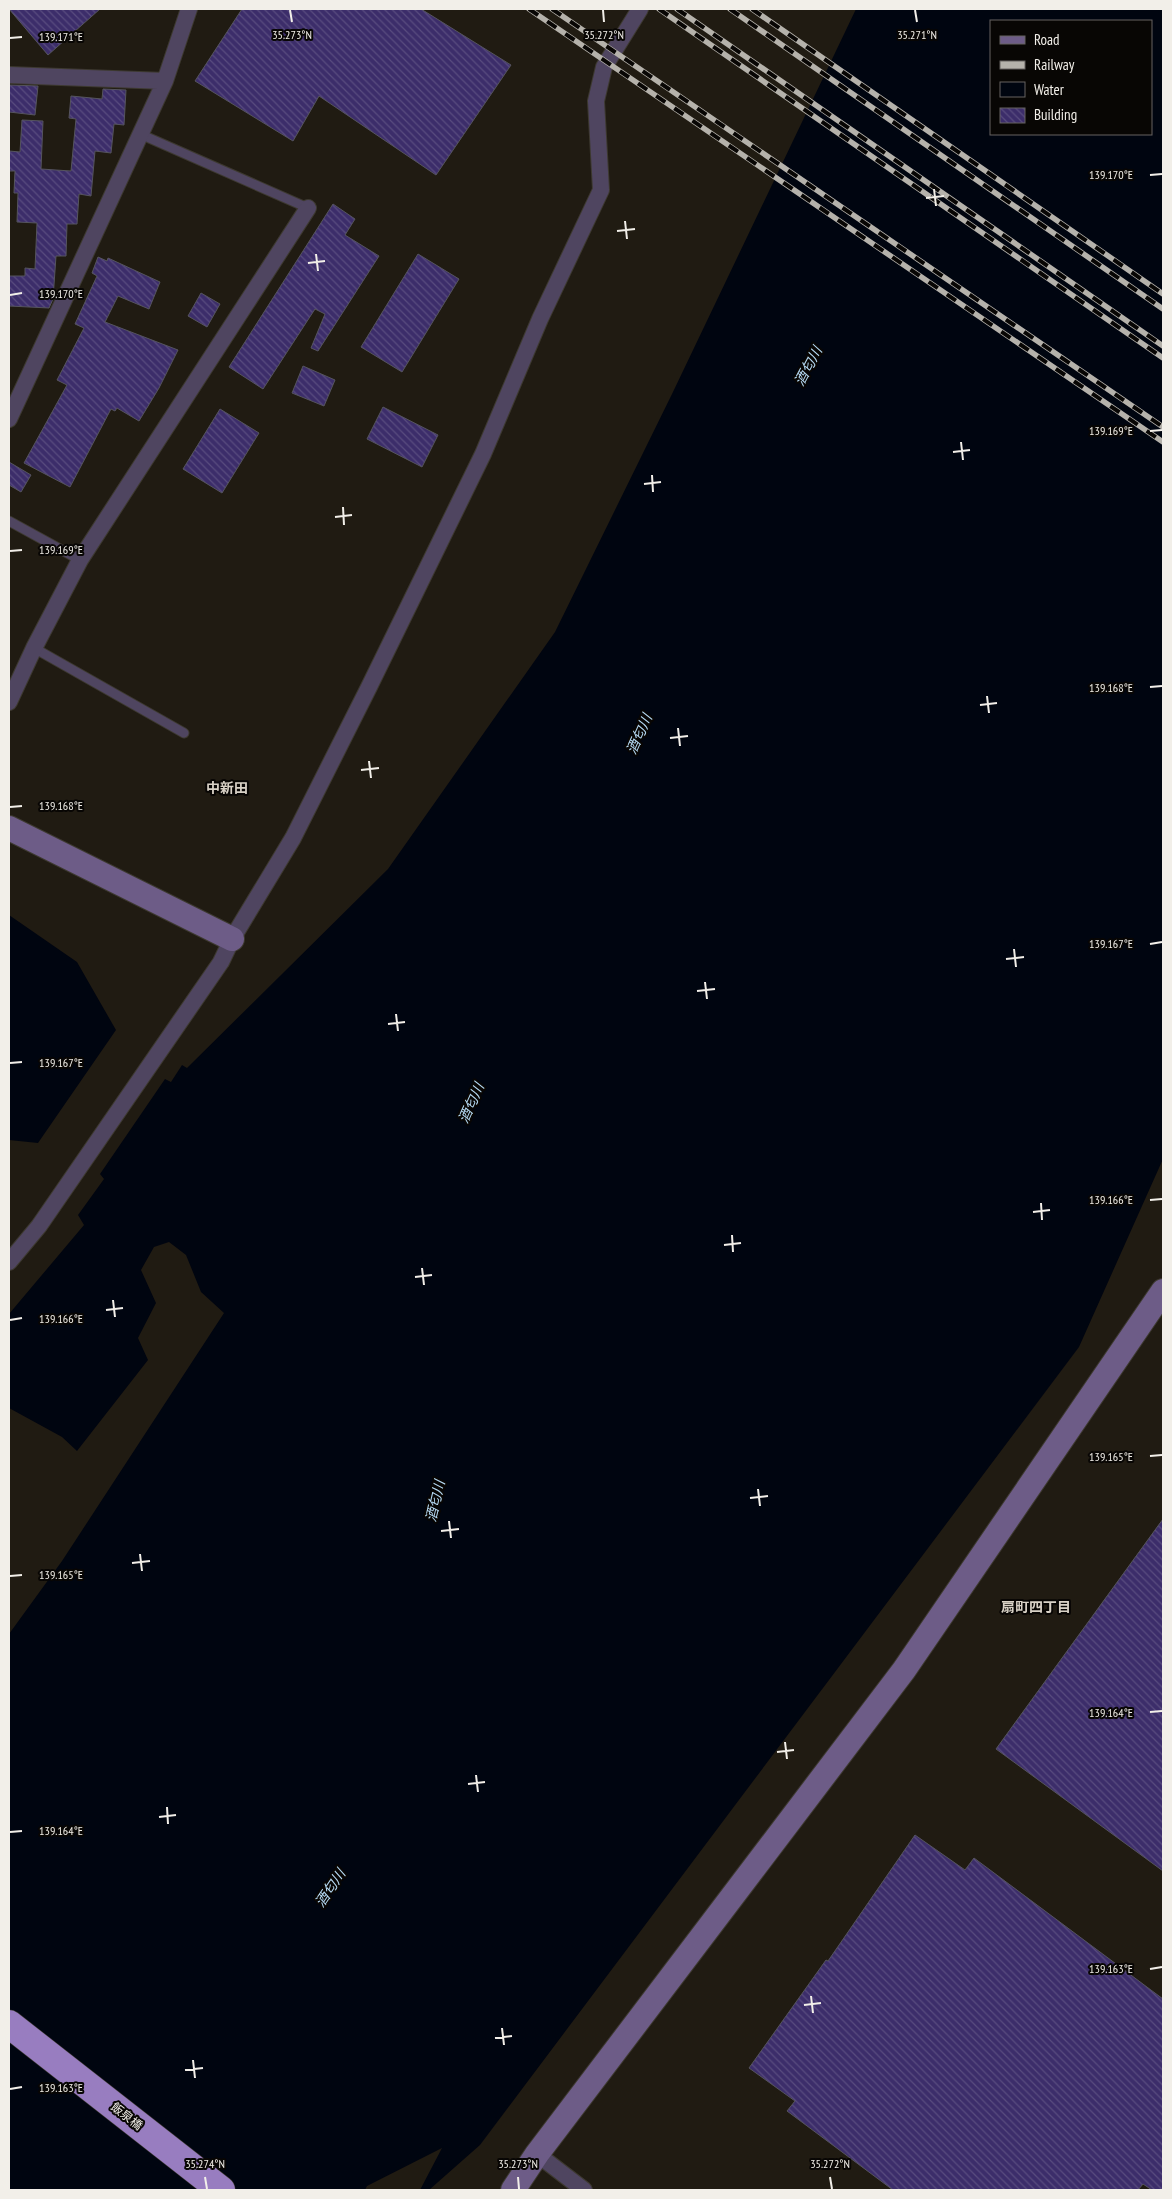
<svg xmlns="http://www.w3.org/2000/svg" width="1172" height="2199" font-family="'PT Sans Narrow','Noto Sans JP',sans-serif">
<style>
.water{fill:#000510;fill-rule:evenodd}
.building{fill:url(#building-back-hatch);stroke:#55545e}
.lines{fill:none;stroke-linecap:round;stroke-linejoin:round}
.lane-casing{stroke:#3d3930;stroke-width:11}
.street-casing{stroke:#3d3930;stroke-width:18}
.secondary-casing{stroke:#3d3930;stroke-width:26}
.highway-casing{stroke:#3d3930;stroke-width:29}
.lane{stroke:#4f4560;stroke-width:9}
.street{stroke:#4f4560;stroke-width:16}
.secondary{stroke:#6d5c87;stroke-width:24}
.highway{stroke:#987dc0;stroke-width:28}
.rail-casing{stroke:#b5b2ab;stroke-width:5.5}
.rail{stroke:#080604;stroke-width:4;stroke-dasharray:11;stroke-linecap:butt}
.ticks{fill:none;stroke:#f2efe9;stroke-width:2}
.labels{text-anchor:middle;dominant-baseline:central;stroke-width:4;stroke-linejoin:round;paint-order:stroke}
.street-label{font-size:12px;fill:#f2efe9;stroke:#080604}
.water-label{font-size:14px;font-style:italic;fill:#b7dbf5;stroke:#080604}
.neighbourhood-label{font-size:14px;font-weight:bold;fill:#d8d1c6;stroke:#080604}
.ticks-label{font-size:12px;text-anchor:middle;fill:#f2efe9;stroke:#080604;stroke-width:4;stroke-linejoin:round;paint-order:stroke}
</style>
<defs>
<pattern id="building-back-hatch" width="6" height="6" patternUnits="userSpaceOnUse" patternTransform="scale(1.25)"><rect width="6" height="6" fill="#3c2d6a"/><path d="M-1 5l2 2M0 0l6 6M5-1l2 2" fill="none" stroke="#594c7f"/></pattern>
</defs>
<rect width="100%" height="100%" fill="#201b12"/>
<path class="water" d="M 856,9 L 1163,9 L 1163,1159 L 1079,1347 L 480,2145 L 429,2190 L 420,2190 L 442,2148 L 367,2186 L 365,2190 L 9,2190 L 9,1634 L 62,1561 L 224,1313 L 201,1292 L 186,1255 L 169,1242 L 154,1247 L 141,1270 L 156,1303 L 138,1338 L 148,1360 L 77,1451 L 62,1437 L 9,1408 L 9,1314 L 84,1225 L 78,1215 L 104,1179 L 100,1174 L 165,1079 L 171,1082 L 182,1065 L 187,1068 L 388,869 L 555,632 L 672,394 ZM 991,21 L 1151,21 L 1151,134 L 991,134 Z
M 9,915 L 77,962 L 116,1030 L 38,1143 L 9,1140 Z"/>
<path class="building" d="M 9,9 L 100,9 L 48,55 Z
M 242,9 L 421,9 L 511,65 L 436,175 L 319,96 L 293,141 L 195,81 Z
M 9,85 L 38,86 L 35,115 L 9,112 Z
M 103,89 L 126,90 L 124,125 L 114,124 L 111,153 L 95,151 L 91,196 L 79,194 L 77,224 L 67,224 L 66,256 L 56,256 L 53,299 L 49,308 L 9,306 L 9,276 L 25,276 L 25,268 L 35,269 L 37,223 L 17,222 L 18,193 L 14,193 L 15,171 L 9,171 L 9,151 L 20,152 L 22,120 L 43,121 L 41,169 L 71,171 L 76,119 L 69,118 L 71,96 L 102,99 Z
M 333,204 L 355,219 L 345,235 L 379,256 L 318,351 L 311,348 L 325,314 L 315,309 L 263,389 L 229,367 Z
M 418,254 L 459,279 L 402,372 L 361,347 Z
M 98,257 L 107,261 L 108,258 L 160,282 L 149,309 L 118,296 L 105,322 L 178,350 L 159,388 L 139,421 L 117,408 L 115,411 L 111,409 L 70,487 L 24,463 L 67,385 L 57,380 L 84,328 L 75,324 L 97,276 L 92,273 Z
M 201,293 L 220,304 L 207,327 L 188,316 Z
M 303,366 L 335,380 L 324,406 L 292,393 Z
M 383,407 L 438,435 L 422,467 L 367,439 Z
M 220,409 L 259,433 L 222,493 L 183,469 Z
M 9,462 L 31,475 L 21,492 L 9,485 Z
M 1163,1519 L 1163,1871 L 996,1749 Z
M 915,1835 L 965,1870 L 974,1858 L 1163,1999 L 1163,2190 L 1152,2190 L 1143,2184 L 1138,2190 L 893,2190 L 787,2111 L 795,2101 L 749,2068 L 826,1960 L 828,1961 Z"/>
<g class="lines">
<defs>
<path id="lane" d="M 140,134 L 308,208
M 9,521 L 80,560
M 34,648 L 184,733"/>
<path id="street" d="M 9,75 L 165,81
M 9,419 L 165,81 L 189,9
M 9,702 L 34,648 L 80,560 L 308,208
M 9,1262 L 39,1226 L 221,962 L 232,939 L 293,838 L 369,687 L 483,454 L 540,319 L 601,190 L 596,101 L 604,67 L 640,9
M 537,2154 L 584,2190"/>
<path id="secondary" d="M 9,828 L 232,939
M 513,2190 L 537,2154 L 904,1670 L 1163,1291"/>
<path id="highway" d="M 9,2024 L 221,2190"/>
</defs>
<use href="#lane" class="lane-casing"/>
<use href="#street" class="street-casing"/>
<use href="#secondary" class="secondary-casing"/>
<use href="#highway" class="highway-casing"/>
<use href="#lane" class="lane"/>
<use href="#street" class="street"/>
<use href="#secondary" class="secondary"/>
<use href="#highway" class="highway"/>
<defs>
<path id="rail" d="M 529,9 L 1163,442
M 552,9 L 1163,427
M 659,9 L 1163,358
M 677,9 L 1163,346
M 730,9 L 1163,309
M 752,9 L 1163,294"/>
</defs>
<use href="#rail" class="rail-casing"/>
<use href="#rail" class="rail"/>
</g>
<path class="ticks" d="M 290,10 L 292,22M 603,10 L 604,22M 915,10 L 917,22M 10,38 L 22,37M 1150,175 L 1162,174M 934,189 L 936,206M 926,198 L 944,196M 625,221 L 627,239M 617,231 L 635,229M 316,254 L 318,271M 308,263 L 325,261M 10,295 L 22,293M 1150,431 L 1162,430M 961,442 L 963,460M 953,452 L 970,450M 652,475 L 653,492M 644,484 L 661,482M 343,507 L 344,525M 335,517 L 352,515M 10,551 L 22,550M 1150,687 L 1162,686M 987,696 L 989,713M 980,705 L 997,703M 678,728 L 680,746M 670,738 L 688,736M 369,761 L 371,778M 361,770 L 379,768M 10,807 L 22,806M 1150,944 L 1162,942M 1014,949 L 1016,967M 1006,959 L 1024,957M 705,982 L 707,999M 697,991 L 715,989M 396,1014 L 398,1031M 388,1024 L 405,1022M 10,1063 L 22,1062M 1150,1200 L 1162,1199M 1041,1203 L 1042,1220M 1033,1212 L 1050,1210M 732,1235 L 733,1252M 724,1245 L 741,1243M 422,1268 L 424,1285M 415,1277 L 432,1275M 113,1300 L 115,1317M 106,1310 L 123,1308M 10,1320 L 22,1318M 1150,1456 L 1162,1455M 758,1489 L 760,1506M 750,1498 L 768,1496M 449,1521 L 451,1538M 441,1531 L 459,1529M 140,1554 L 142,1571M 132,1563 L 150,1561M 10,1576 L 22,1575M 1150,1712 L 1162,1711M 785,1742 L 787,1759M 777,1752 L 794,1750M 476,1775 L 478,1792M 468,1784 L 485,1782M 167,1807 L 168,1824M 159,1817 L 176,1815M 10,1832 L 22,1831M 1150,1969 L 1162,1967M 811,1996 L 813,2013M 804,2005 L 821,2003M 502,2028 L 504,2045M 495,2038 L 512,2036M 193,2060 L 195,2078M 185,2070 L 203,2068M 10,2089 L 22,2087M 205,2177 L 207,2189M 518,2177 L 519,2189M 830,2177 L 832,2189"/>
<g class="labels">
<g class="street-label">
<text transform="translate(127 2116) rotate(38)">飯泉橋</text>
</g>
<g class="water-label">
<text transform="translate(808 366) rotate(-62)">酒匂川</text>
<text transform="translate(639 734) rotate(-66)">酒匂川</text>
<text transform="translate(471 1103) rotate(-66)">酒匂川</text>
<text transform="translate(435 1501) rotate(-77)">酒匂川</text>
<text transform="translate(330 1888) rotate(-56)">酒匂川</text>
</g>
<g class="neighbourhood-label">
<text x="227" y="788">中新田</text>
<text x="1036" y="1607">扇町四丁目</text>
</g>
</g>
<g class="ticks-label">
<text x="292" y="39">35.273°N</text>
<text x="604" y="39">35.272°N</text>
<text x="917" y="39">35.271°N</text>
<text x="61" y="41">139.171°E</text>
<text x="1111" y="179">139.170°E</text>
<text x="61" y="298">139.170°E</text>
<text x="1111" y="435">139.169°E</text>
<text x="61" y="554">139.169°E</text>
<text x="1111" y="692">139.168°E</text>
<text x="61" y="810">139.168°E</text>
<text x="1111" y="948">139.167°E</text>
<text x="61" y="1067">139.167°E</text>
<text x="1111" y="1204">139.166°E</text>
<text x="61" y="1323">139.166°E</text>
<text x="1111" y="1461">139.165°E</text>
<text x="61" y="1579">139.165°E</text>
<text x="1111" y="1717">139.164°E</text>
<text x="61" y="1835">139.164°E</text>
<text x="1111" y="1973">139.163°E</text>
<text x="61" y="2092">139.163°E</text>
<text x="205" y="2168">35.274°N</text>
<text x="518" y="2168">35.273°N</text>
<text x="830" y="2168">35.272°N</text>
</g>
<rect width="1172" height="2199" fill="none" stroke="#f2efe9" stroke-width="20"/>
<rect x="990" y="20" width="162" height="115" fill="#080604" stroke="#666360"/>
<rect x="1000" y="36" width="25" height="8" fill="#6d5c87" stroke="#666360"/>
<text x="1034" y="45" font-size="15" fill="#f2efe9">Road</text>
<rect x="1000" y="61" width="25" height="8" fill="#b5b2ab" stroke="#666360"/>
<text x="1034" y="70" font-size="15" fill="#f2efe9">Railway</text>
<rect x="1000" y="82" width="25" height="15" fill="#000510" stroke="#666360"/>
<text x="1034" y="95" font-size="15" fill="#f2efe9">Water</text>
<rect x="1000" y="108" width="25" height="15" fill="url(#building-back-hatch)" stroke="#666360"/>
<text x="1034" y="120" font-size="15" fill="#f2efe9">Building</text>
</svg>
